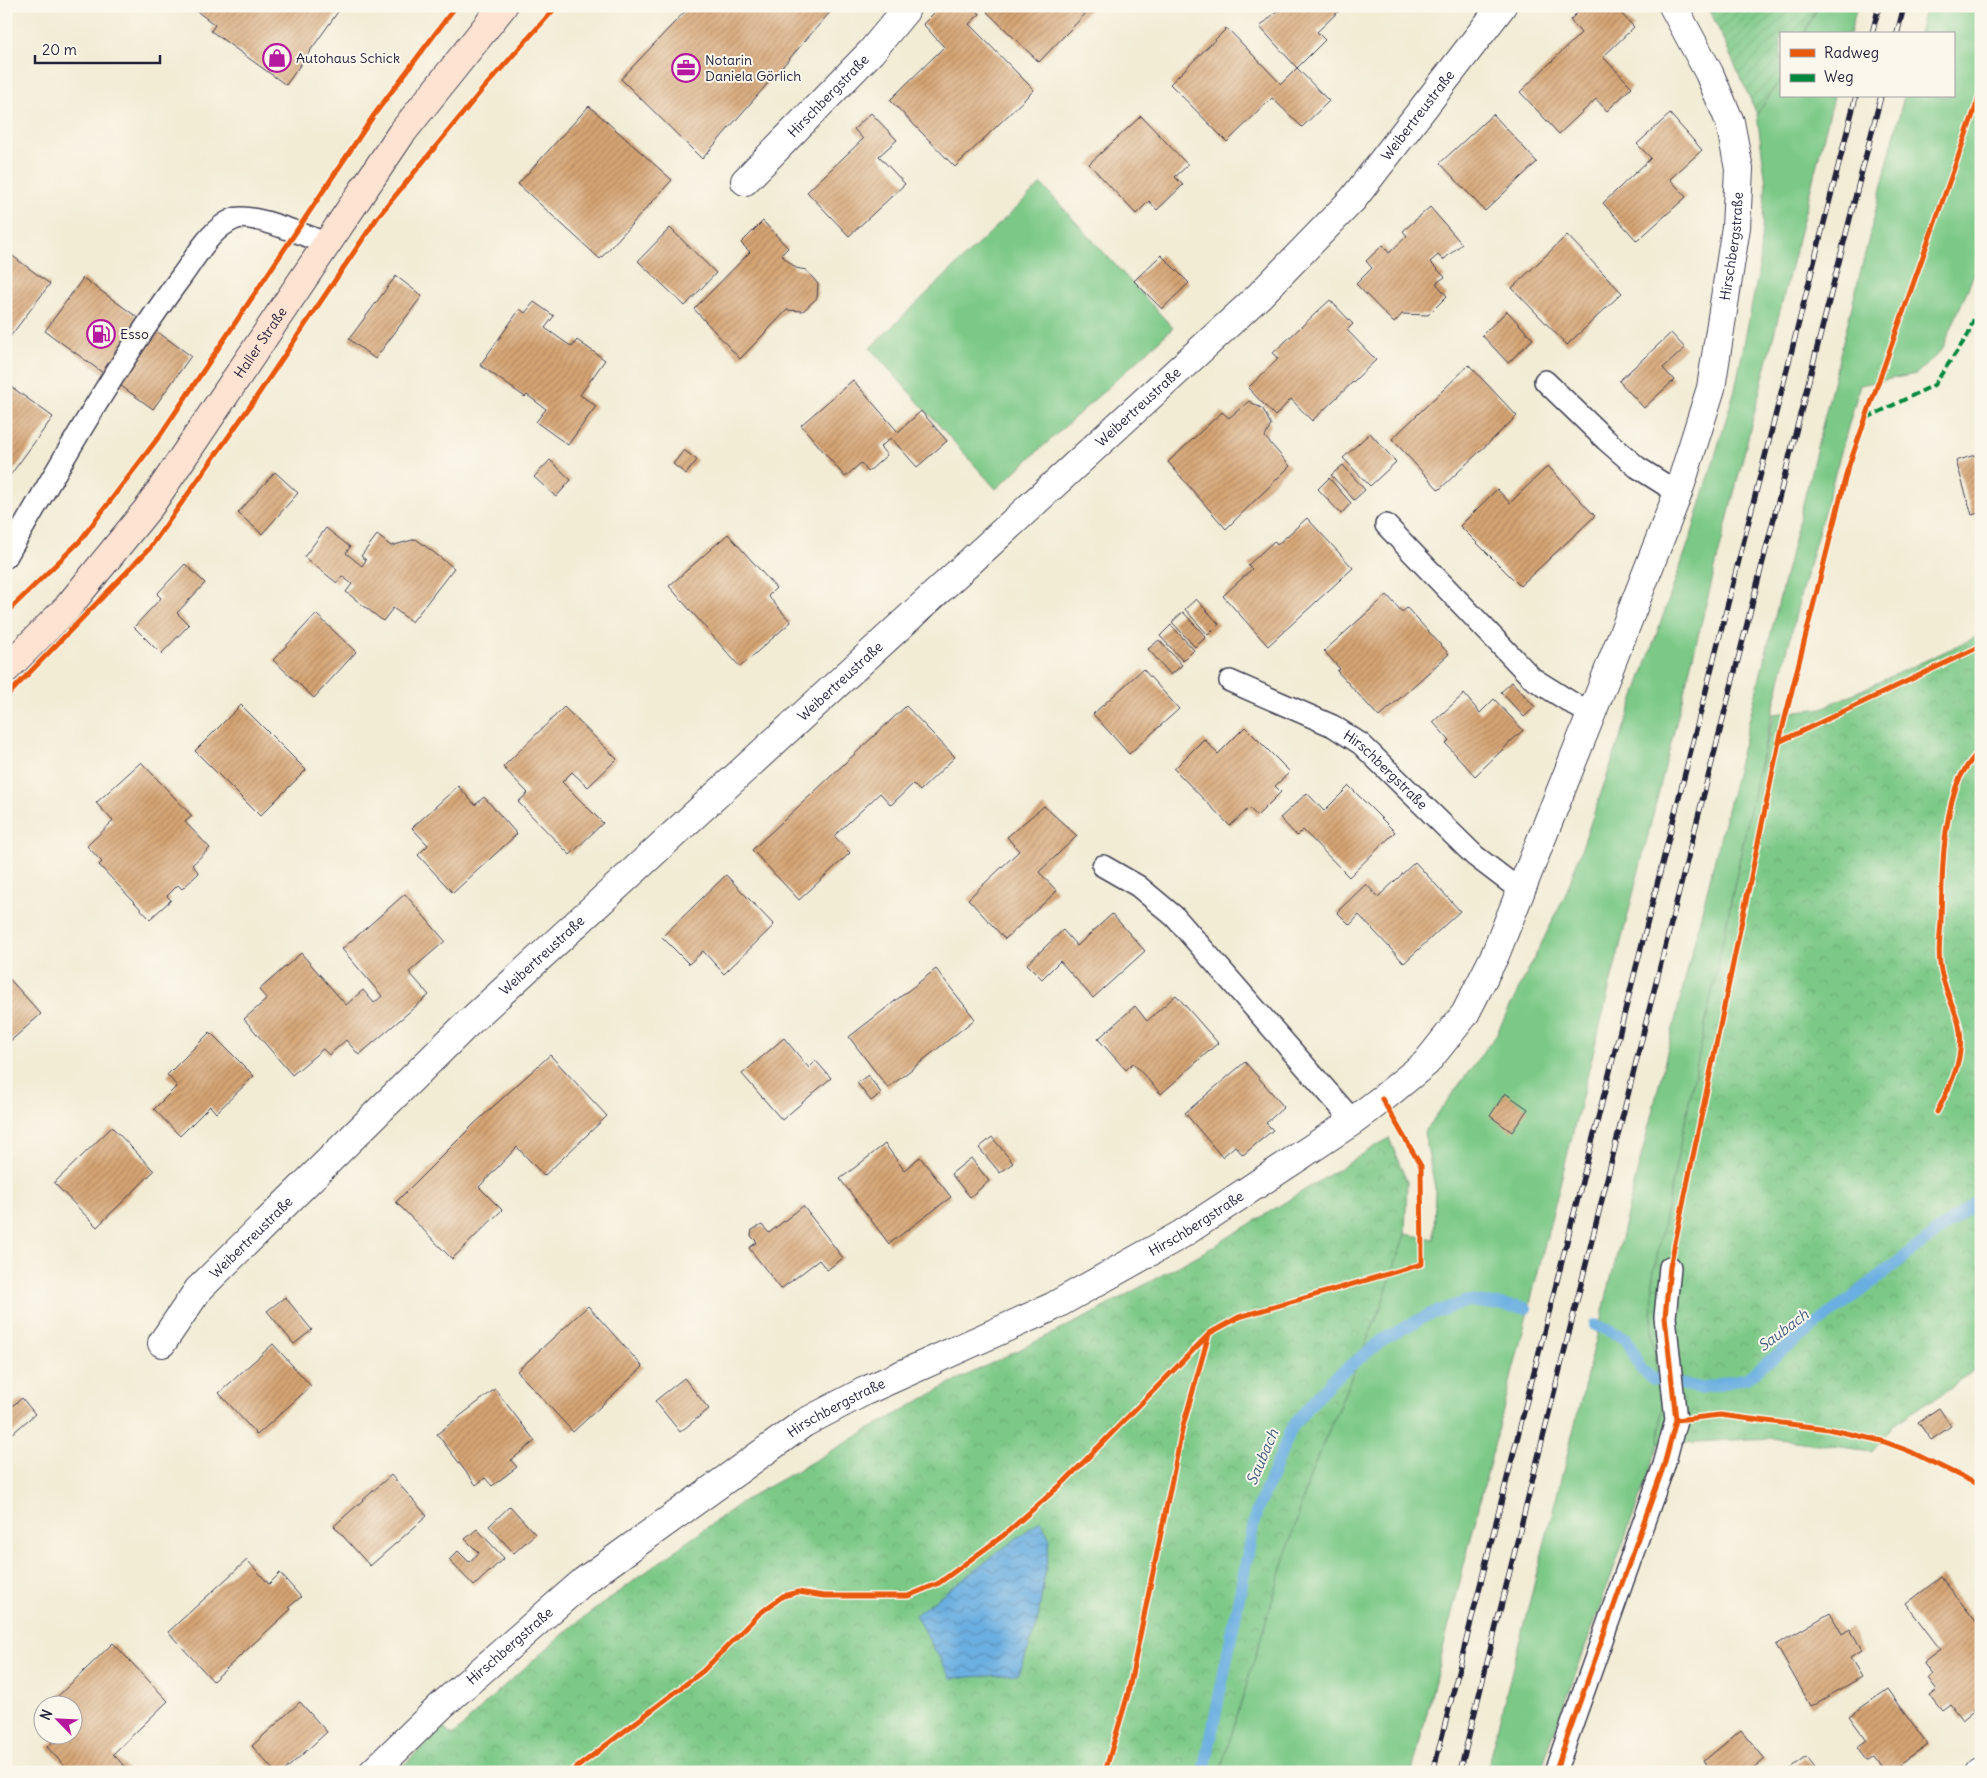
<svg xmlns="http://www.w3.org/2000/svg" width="1987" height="1778" font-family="Delius,sans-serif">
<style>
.grass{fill:#7cc987;stroke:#4f7661}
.park{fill:url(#park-crowns);stroke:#4f7661}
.garden{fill:url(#garden-furrows);stroke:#4f7661}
.water{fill:url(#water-waves);stroke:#46688e}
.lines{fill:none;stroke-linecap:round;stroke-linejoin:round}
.stream{stroke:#6bafe1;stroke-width:12}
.building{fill:url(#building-hatch)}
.lane-casing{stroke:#414052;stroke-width:24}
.street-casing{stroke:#414052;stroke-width:30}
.secondary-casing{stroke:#414052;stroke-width:30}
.lane{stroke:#fff;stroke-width:21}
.street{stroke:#fff;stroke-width:28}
.secondary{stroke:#fee3d2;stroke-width:28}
.rail-casing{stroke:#22223b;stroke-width:5.5}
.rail{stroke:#fbf7ec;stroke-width:4;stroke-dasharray:11;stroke-linecap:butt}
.quiet{stroke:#00873e;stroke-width:4;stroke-dasharray:8 4;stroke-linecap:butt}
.cycleway-casing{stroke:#fbf7ec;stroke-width:8}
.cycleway{stroke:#e8590c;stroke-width:5}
.labels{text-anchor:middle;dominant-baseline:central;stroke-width:4;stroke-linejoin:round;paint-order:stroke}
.poi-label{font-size:14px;fill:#22223b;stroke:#fbf7ec;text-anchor:start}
.street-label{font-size:14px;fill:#22223b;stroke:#fbf7ec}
.water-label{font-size:15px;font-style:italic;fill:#3f5a7d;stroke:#fbf7ec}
</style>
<defs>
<pattern id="park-crowns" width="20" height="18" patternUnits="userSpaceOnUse" patternTransform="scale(1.25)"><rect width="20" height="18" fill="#7cc987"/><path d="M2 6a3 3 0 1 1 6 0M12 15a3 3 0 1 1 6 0" fill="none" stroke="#6bac75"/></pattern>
<pattern id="garden-furrows" width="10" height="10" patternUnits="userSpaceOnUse" patternTransform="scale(1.25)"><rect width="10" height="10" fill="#7cc987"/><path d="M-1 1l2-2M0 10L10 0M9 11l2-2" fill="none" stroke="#6bac75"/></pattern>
<pattern id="water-waves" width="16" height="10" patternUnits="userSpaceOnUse" patternTransform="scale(1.25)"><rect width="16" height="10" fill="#6bafe1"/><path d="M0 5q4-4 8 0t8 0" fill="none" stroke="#588eb8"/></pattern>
<pattern id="building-hatch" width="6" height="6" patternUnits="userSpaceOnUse" patternTransform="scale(1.25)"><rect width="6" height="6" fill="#d6a473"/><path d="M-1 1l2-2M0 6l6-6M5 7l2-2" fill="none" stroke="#ad8560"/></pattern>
</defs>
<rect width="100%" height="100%" fill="#fbf7ec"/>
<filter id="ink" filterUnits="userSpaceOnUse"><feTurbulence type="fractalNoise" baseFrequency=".02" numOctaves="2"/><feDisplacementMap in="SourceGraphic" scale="10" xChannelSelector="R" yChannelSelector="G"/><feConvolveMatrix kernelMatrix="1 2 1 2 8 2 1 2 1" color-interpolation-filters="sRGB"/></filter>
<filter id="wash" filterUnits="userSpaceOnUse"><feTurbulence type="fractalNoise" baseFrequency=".0096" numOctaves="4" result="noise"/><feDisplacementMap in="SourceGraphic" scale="20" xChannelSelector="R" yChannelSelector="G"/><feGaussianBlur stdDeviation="1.12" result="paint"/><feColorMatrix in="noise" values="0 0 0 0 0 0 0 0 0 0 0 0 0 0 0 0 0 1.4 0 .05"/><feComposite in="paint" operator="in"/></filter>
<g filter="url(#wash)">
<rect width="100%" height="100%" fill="#f2ecd5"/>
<path class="grass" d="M 1818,6 L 1857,6 L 1850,34 L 1804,34 Z
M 1926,6 L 1981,6 L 1981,272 L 1974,274 L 1942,350 L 1916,374 L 1860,385 L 1801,593 L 1756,781 L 1653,1276 L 1652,1338 L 1662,1406 L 1659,1444 L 1540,1772 L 1486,1772 L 1572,1436 L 1904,96 L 1953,96 L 1953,34 L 1919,34 Z
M 1781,78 L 1781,96 L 1834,96 L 1412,1772 L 1220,1772 L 1312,1470 L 1379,1312 L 1405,1234 L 1434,1239 L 1435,1188 L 1424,1132 L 1496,1035 L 1565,896 L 1692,533 L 1735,389 L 1758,274 L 1766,183 L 1757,114 Z
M 1041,184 L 1173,328 L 996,489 L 870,348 Z"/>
<path class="park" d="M 1981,635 L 1981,1367 L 1893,1425 L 1872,1451 L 1771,1438 L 1659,1444 L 1662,1406 L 1652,1338 L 1653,1276 L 1756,781 L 1774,714 L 1822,708 Z
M 1389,1138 L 1407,1182 L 1405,1234 L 1379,1312 L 1312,1470 L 1220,1772 L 396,1772 L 443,1728 L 453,1736 L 496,1693 L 575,1624 L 743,1501 L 953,1382 L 1086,1317 L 1211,1248 Z"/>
<path class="garden" d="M 1708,6 L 1818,6 L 1804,34 L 1781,34 L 1781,78 L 1757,114 Z"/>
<path class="water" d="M 1041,1520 L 1050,1540 L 1037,1625 L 1019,1674 L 951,1678 L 915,1615 Z"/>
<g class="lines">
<path class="stream" d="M 1595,1325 L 1626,1338 L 1641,1369 L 1653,1379 L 1701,1388 L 1747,1378 L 1981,1198
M 1204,1772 L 1256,1513 L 1293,1425 L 1331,1381 L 1384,1339 L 1428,1315 L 1468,1301 L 1526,1308"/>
</g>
<g id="blocks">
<path class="building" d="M 190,6 L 342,6 L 286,85 L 211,31 L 215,25 Z
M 690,6 L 824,6 L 831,11 L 702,159 L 621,79 Z
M 941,6 L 973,6 L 980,14 L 969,24 L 1034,90 L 955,167 L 890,100 L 944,47 L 923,24 Z
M 992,6 L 1093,6 L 1039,62 L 987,12 Z
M 1282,6 L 1344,6 L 1317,32 L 1325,40 L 1297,68 L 1260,27 Z
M 1584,6 L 1614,6 L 1634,27 L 1603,57 L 1632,87 L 1607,111 L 1596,99 L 1559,134 L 1520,92 L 1581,33 L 1570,20 Z
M 1227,28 L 1281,84 L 1297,68 L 1329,101 L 1302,127 L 1272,98 L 1227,142 L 1170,84 Z
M 589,106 L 672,180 L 600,259 L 518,184 Z
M 871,113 L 897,140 L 879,156 L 905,184 L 849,236 L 807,192 L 863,139 L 854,129 Z
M 1493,114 L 1537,162 L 1485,211 L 1440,163 Z
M 1670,114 L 1702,150 L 1670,179 L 1686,197 L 1637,241 L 1603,203 L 1651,158 L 1637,144 Z
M 1141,116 L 1188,165 L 1175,177 L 1183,185 L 1157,210 L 1149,201 L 1136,214 L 1089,164 Z
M 1430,207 L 1462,244 L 1443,260 L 1438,255 L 1430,262 L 1445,277 L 1436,283 L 1447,296 L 1428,315 L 1402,314 L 1394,323 L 1356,284 L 1372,268 L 1366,261 L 1383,245 L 1389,253 L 1407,236 L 1403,231 Z
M 763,221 L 788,248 L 781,255 L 796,268 L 806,270 L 818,284 L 817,298 L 803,311 L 787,310 L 740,359 L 694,309 L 750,252 L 741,243 Z
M 670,228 L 716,273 L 685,306 L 638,261 Z
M 1567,235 L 1622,293 L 1567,345 L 1512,288 Z
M 6,251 L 50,284 L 6,342 Z
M 1161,255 L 1189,283 L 1162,309 L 1134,281 Z
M 396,276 L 422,296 L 375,359 L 349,339 Z
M 83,278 L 191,356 L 153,409 L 45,331 Z
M 1330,300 L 1353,324 L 1347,330 L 1376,360 L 1312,421 L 1291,399 L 1275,416 L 1248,388 L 1278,359 L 1273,353 Z
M 534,302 L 554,316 L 545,328 L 572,347 L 577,340 L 605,360 L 580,395 L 596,406 L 568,445 L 536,422 L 546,409 L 527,395 L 525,397 L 480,365 L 520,309 L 525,313 Z
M 1507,311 L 1533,339 L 1508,363 L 1482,335 Z
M 1671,333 L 1685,348 L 1663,368 L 1674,380 L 1644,408 L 1619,381 Z
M 1469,365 L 1517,416 L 1439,490 L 1392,439 Z
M 853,380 L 898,432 L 921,411 L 947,441 L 917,467 L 891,438 L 880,447 L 887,455 L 868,472 L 861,463 L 845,477 L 801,425 Z
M 6,383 L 53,417 L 6,481 Z
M 1249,401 L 1263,409 L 1271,425 L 1265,437 L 1290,466 L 1226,529 L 1168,462 L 1222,412 L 1229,418 Z
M 1370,433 L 1396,462 L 1370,486 L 1343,458 Z
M 684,450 L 697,460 L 686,474 L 673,464 Z
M 1981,453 L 1981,512 L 1972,515 L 1956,461 Z
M 550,460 L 571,480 L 556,497 L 534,477 Z
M 1343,465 L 1365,490 L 1354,500 L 1331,475 Z
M 1548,466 L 1595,516 L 1520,586 L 1460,526 L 1497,489 L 1510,503 Z
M 275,472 L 298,493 L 262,534 L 238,513 Z
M 1329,478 L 1351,503 L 1341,514 L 1318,489 Z
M 1307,518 L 1353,568 L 1268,646 L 1223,596 L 1252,569 L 1248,565 L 1274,541 L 1277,545 Z
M 326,528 L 350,547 L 346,553 L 362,566 L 366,560 L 361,556 L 377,535 L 391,546 L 416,539 L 454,568 L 412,622 L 393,608 L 383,621 L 346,592 L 352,584 L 342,576 L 337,583 L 304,557 Z
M 728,534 L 776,588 L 768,596 L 791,622 L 740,667 L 669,586 Z
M 185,564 L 205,583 L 177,613 L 189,625 L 161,654 L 134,627 L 161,598 L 157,594 Z
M 1387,595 L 1402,612 L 1407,608 L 1449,654 L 1379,717 L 1337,671 L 1340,669 L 1324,651 Z
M 1196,599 L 1219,624 L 1208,635 L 1185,609 Z
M 1183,612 L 1206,637 L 1195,647 L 1172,622 Z
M 316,614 L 356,652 L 314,698 L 273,660 Z
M 1171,625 L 1194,650 L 1183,661 L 1160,636 Z
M 1159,640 L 1182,665 L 1171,675 L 1148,649 Z
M 1143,669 L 1179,709 L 1129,754 L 1093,714 Z
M 1512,682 L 1535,707 L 1524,717 L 1501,692 Z
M 1464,694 L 1480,713 L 1494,699 L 1523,730 L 1475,776 L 1446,744 L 1449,740 L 1433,722 Z
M 241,705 L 306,770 L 260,816 L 195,751 Z
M 906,706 L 955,757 L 920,791 L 913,784 L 891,805 L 880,793 L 834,836 L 850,853 L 799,900 L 752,850 Z
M 564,707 L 617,759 L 588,787 L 572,772 L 562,782 L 603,823 L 570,855 L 518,802 L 528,793 L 503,767 Z
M 1245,727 L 1290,772 L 1275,786 L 1281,792 L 1257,816 L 1249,808 L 1230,826 L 1174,769 L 1204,739 L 1218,754 Z
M 141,762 L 192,816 L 185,822 L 210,848 L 192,865 L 199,873 L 182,889 L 178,885 L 167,896 L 171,900 L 150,919 L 99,865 L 102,862 L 87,846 L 113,821 L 96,803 Z
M 458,786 L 475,805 L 484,797 L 517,834 L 453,893 L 418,855 L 428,845 L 412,828 Z
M 1349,786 L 1395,832 L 1349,877 L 1303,830 L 1297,836 L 1280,818 L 1307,793 L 1324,811 Z
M 1044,806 L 1077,836 L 1039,872 L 1057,891 L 1005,939 L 968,899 L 1019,851 L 1007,837 Z
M 1415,862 L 1460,911 L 1404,963 L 1359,915 L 1350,925 L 1337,912 L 1366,884 L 1378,897 Z
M 726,875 L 774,925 L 724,974 L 703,951 L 689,964 L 662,937 Z
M 405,894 L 445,941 L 409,972 L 429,995 L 359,1055 L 346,1040 L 329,1055 L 323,1049 L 292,1075 L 244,1019 L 267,999 L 259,990 L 301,953 L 346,1005 L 363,990 L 374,1003 L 382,996 L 342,949 Z
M 1112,914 L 1145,951 L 1093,998 L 1060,961 L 1042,979 L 1027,964 L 1063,930 L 1077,946 Z
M 936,969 L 975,1019 L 888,1088 L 849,1037 Z
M 6,975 L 41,1014 L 6,1045 Z
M 1176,995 L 1218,1043 L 1161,1094 L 1133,1063 L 1126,1070 L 1098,1039 L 1135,1006 L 1147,1021 Z
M 210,1032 L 254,1076 L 216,1113 L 210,1106 L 180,1136 L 154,1109 L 177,1086 L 167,1075 Z
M 784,1038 L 809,1068 L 816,1061 L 831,1078 L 782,1120 L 742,1074 Z
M 550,1055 L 607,1116 L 544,1176 L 517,1147 L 479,1187 L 502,1210 L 452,1259 L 396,1202 L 474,1124 Z
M 1245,1062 L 1284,1107 L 1266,1123 L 1273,1130 L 1243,1155 L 1235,1146 L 1222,1157 L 1185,1113 Z
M 868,1075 L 881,1093 L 871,1101 L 857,1083 Z
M 1505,1093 L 1528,1109 L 1512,1132 L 1490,1116 Z
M 112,1127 L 154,1171 L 97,1227 L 54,1183 Z
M 992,1137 L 1013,1163 L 1000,1173 L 979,1148 Z
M 885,1144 L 904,1170 L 920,1157 L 951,1197 L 889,1244 L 840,1179 Z
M 971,1158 L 989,1181 L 970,1197 L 951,1174 Z
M 803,1206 L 843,1258 L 827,1270 L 819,1260 L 781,1289 L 749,1248 L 757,1242 L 751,1236 L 752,1230 L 762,1225 L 769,1233 Z
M 285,1297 L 312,1330 L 294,1344 L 267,1311 Z
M 588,1306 L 643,1367 L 573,1432 L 517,1371 Z
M 273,1344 L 311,1386 L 257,1435 L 219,1393 Z
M 684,1378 L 709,1409 L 680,1432 L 655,1401 Z
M 495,1389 L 535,1441 L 511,1460 L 517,1467 L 492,1486 L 485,1478 L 476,1485 L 437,1434 Z
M 22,1398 L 35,1414 L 13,1433 L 6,1425 L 6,1411 Z
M 1939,1408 L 1951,1426 L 1931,1440 L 1918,1422 Z
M 391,1475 L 427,1516 L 370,1566 L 334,1526 Z
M 510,1506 L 535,1534 L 514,1553 L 489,1526 Z
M 477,1529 L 504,1558 L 474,1586 L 449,1560 L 458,1551 L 469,1562 L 479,1553 L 465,1539 Z
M 247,1560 L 269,1584 L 280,1573 L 301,1597 L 289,1607 L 291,1609 L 213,1681 L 168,1632 Z
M 1941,1577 L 1981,1628 L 1981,1705 L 1962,1720 L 1950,1704 L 1942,1710 L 1930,1695 L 1937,1690 L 1928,1678 L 1932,1675 L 1923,1662 L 1940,1649 L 1906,1604 Z
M 1830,1613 L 1842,1634 L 1850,1629 L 1862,1650 L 1850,1657 L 1862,1677 L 1811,1706 L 1776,1645 Z
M 113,1643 L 168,1701 L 113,1754 L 130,1772 L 70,1772 L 47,1747 L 59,1736 L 72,1736 L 72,1723 L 76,1720 L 72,1717 L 72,1706 L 62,1706 L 55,1699 Z
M 1888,1689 L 1928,1745 L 1890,1772 L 1885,1772 L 1873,1755 L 1866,1760 L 1857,1748 L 1867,1741 L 1849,1716 Z
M 300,1702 L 327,1732 L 283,1772 L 275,1772 L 252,1746 Z
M 1741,1730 L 1765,1759 L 1750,1772 L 1713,1772 L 1704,1761 Z
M 1806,1757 L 1818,1772 L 1786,1772 Z"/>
</g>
</g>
<g filter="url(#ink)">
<use href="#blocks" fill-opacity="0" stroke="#414052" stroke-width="1"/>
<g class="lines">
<defs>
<g id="lane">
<path d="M 1545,381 L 1606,440 L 1637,467 L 1678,493"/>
<path d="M 1386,525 L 1532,678 L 1591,715"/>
<path d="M 6,557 C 62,462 115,366 181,277 C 196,257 210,229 234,219 C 249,212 310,237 328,244"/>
<path id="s1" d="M 1230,681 L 1333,726 L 1361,744 L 1475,856 L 1521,891"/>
<path d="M 1103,866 L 1138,886 L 1175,917 L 1353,1121"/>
<path d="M 1555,1772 L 1664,1465 L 1676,1420 L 1665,1317 L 1670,1267"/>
</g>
<g id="street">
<path id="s2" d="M 745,181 L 871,52 L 905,11 L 907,6"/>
<path id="s3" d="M 162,1343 L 198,1290 L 464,1027 L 1259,296 L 1353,199 L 1502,6"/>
<path id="s4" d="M 373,1772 L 442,1705 L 584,1581 L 804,1423 L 865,1391 L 1052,1307 L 1182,1234 L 1353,1121 L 1382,1099 L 1426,1063 L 1465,1014 L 1495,955 L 1591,715 L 1678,493 L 1711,388 L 1736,227 L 1739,169 L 1730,122 L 1709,73 L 1673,6"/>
<path d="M 1980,1772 L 1981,1771"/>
</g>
<g id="secondary">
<path id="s5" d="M 6,669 L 67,608 L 150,506 L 401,134 L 503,6"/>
</g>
</defs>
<use href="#lane" class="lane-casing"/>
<use href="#street" class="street-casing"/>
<use href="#secondary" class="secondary-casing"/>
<use href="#lane" class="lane"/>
<use href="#street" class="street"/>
<use href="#secondary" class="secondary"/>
<defs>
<path id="rail" d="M 1872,34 L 1879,6
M 1897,34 L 1904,6
M 1433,1772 L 1856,96
M 1460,1772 L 1645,1026 L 1881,96"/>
</defs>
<use href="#rail" class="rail-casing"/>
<use href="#rail" class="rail"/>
<path class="quiet" d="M 1867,418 L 1934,385 L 1968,335 L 1981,299"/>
<defs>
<path id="cycleway" d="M 6,613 L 79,542 L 161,434 L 374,115 L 456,6
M 6,697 L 149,549 L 253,402 L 377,218 L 482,90 L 557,6
M 1779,742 L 1981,646
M 1937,1112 C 1952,1083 1968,1051 1957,1018 C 1951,1000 1942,984 1940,964 C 1938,951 1940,936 1941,922 C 1942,878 1942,829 1956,787 C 1961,772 1971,760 1981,749
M 1676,1420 L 1720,1415 L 1828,1429 L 1882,1441 L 1909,1451 L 1981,1486
M 571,1772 L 703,1671 L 759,1614 L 783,1596 L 798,1592 L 824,1596 L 908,1596 L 939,1583 L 1004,1535 L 1064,1482 L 1210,1333 L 1239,1317 L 1422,1264 L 1421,1166 L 1382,1099
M 1105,1772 L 1128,1694 L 1183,1426 L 1209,1334
M 1555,1772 L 1664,1465 L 1676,1420 L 1665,1317 L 1670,1267 L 1779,742 L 1847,471 L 1981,92"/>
</defs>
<use href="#cycleway" class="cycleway-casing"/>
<use href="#cycleway" class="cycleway"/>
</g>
</g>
<defs>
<symbol id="shop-ring" viewBox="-11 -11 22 22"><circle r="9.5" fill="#fbf7ec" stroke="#b5179e" stroke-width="1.5"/><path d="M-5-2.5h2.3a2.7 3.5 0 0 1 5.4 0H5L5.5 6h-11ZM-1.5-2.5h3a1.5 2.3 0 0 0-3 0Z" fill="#b5179e"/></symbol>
<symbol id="office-ring" viewBox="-11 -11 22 22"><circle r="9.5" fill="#fbf7ec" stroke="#b5179e" stroke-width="1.5"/><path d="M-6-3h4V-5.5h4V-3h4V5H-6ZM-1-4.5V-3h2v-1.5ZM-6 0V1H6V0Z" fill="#b5179e"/></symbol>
<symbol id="fuel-ring" viewBox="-11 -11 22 22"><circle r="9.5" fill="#fbf7ec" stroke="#b5179e" stroke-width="1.5"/><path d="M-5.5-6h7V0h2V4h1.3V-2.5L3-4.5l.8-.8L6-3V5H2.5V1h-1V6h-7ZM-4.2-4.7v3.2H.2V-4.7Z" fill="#b5179e"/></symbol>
</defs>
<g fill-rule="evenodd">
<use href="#shop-ring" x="261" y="42" width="32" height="32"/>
<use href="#office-ring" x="670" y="52" width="32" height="32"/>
<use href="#fuel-ring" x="85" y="318" width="32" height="32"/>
</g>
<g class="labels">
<g class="poi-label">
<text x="296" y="58">Autohaus Schick</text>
<text x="705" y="60">Notarin<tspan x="705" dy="16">Daniela Görlich</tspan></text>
<text x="120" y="334">Esso</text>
</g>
<g class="street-label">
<text stroke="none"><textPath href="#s2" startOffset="119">Hirschbergstraße</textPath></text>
<text stroke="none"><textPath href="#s3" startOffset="1759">Weibertreustraße</textPath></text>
<text stroke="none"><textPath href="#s4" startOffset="2156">Hirschbergstraße</textPath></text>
<text stroke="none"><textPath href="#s5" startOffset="415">Haller Straße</textPath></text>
<text stroke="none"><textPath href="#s3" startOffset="1354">Weibertreustraße</textPath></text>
<text stroke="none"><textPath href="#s3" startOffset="949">Weibertreustraße</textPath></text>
<text stroke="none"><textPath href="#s1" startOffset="181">Hirschbergstraße</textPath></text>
<text stroke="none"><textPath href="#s3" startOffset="544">Weibertreustraße</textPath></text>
<text stroke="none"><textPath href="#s4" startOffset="996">Hirschbergstraße</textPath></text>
<text stroke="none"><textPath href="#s3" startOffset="139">Weibertreustraße</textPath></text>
<text stroke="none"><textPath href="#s4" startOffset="591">Hirschbergstraße</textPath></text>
<text stroke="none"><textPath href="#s4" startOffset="186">Hirschbergstraße</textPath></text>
</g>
<g class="water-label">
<text transform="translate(1783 1330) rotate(-37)">Saubach</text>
<text transform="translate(1262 1457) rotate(-67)">Saubach</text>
</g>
</g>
<rect width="1987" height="1778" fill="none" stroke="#fbf7ec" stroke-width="25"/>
<rect x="1780" y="32" width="175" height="65" fill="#fbf7ec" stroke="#a4a2a5"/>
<rect x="1790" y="49" width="25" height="8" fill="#e8590c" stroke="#a4a2a5"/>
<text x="1824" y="58" font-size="15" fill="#22223b">Radweg</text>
<rect x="1790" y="74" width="25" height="8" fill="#00873e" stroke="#a4a2a5"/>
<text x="1824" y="82" font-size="15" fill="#22223b">Weg</text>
<g transform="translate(58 1720) rotate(294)"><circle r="24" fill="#fbf7ec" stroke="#a4a2a5"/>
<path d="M0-4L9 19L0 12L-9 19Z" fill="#b5179e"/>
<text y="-8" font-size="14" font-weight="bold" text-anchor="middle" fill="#22223b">N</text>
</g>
<path d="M35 55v8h125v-8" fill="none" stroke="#22223b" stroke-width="2.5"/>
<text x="42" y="55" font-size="15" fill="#22223b" stroke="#fbf7ec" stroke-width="4" paint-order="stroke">20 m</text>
</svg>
